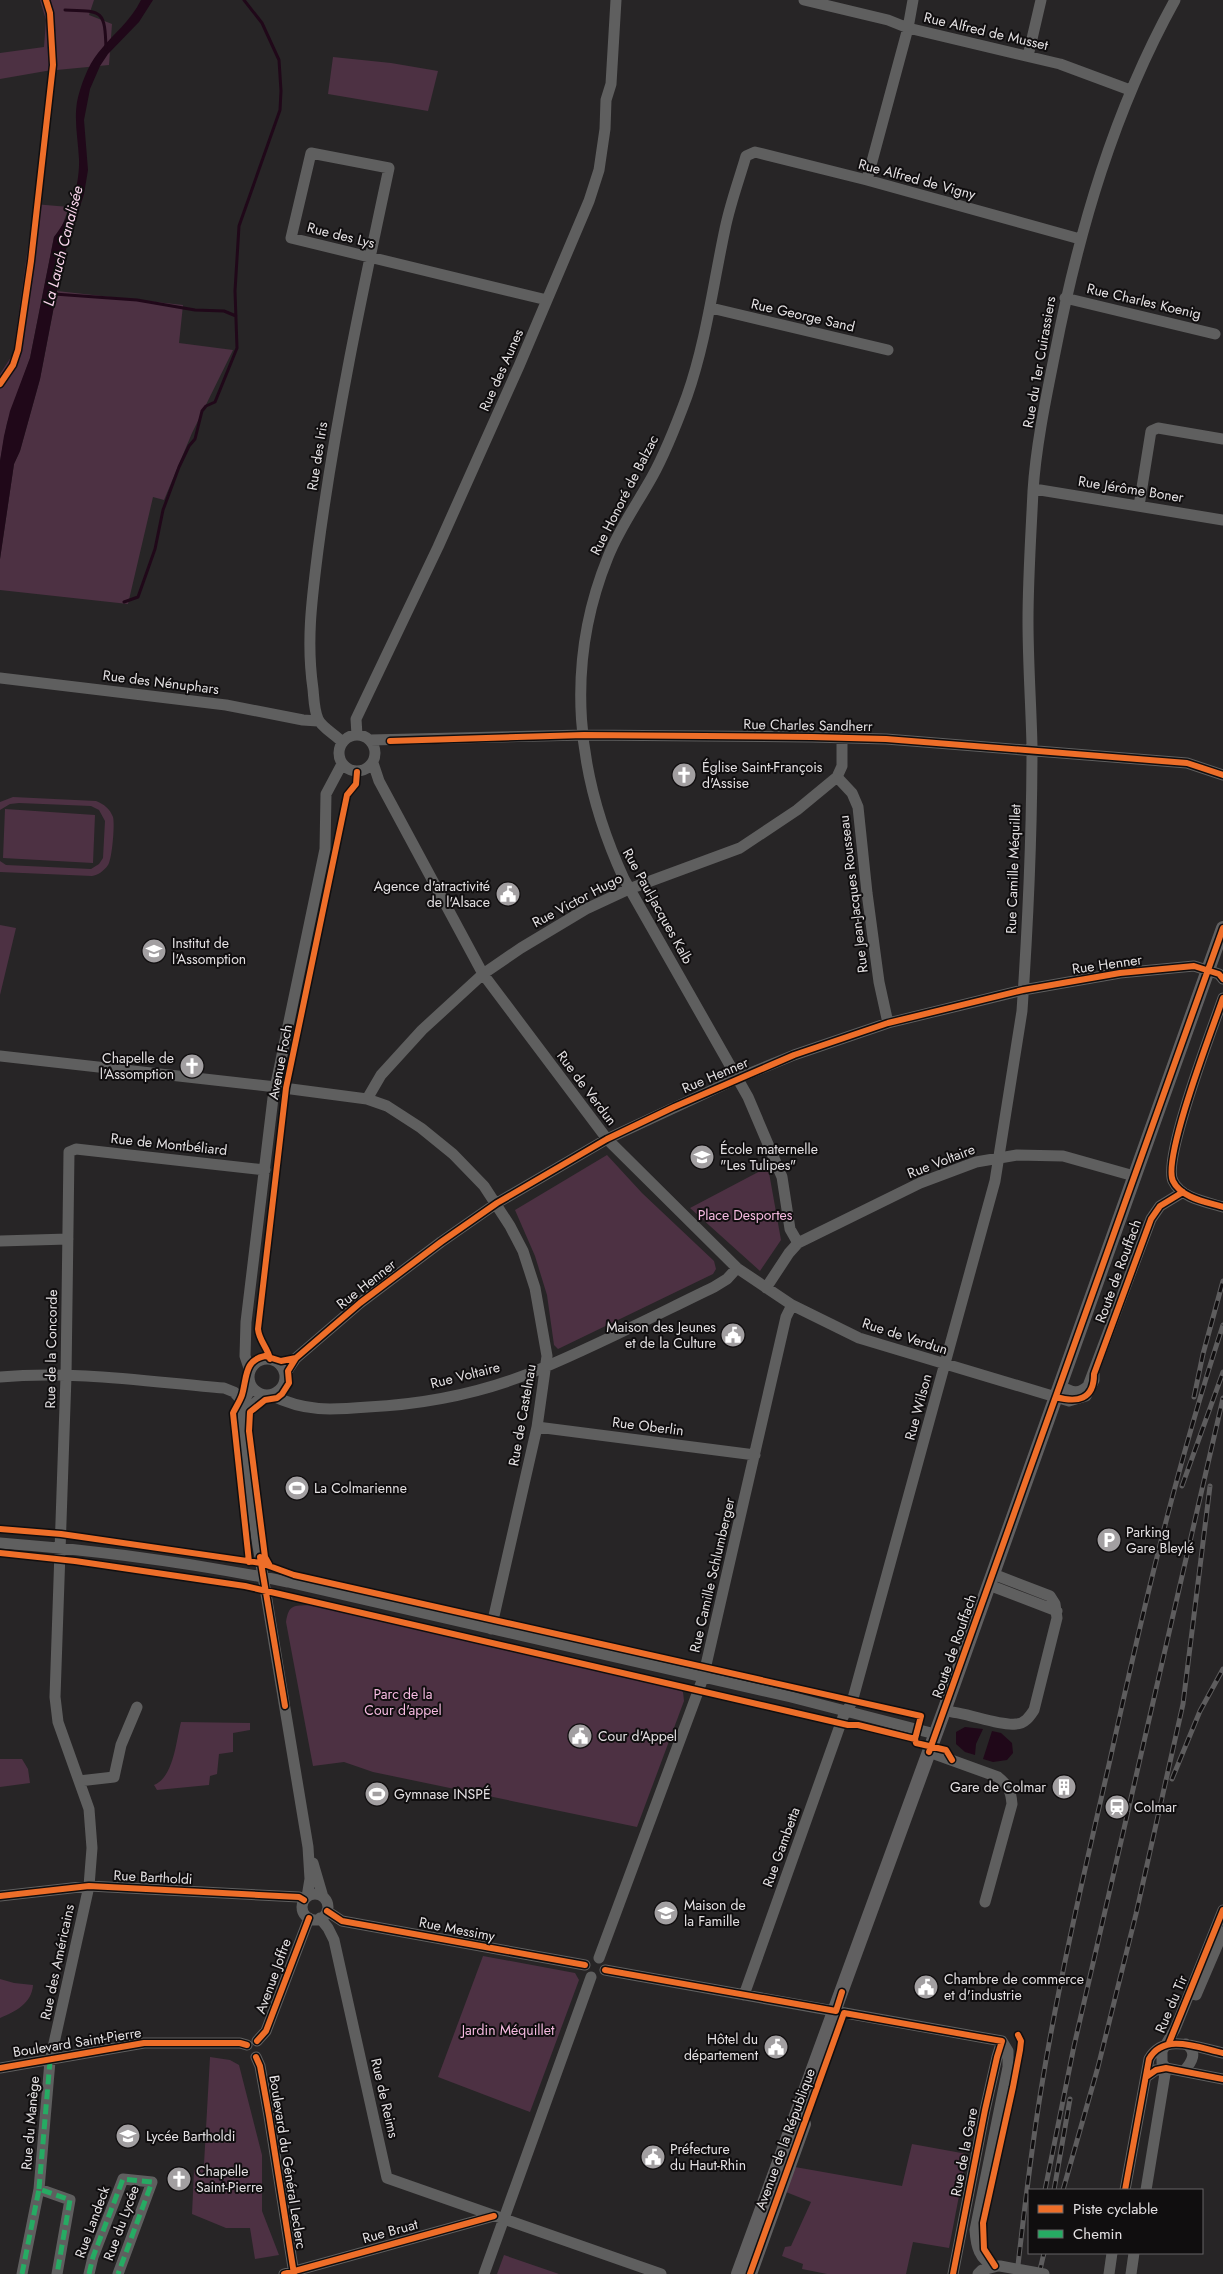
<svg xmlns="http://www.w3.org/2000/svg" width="1223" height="2274" font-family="Jost,sans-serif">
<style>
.green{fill:#4d3143}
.water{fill:#200819}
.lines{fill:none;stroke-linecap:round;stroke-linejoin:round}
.stream{stroke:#200819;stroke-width:3}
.minor{stroke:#5f5f5f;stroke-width:11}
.major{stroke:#616061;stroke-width:14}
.rail-casing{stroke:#5e5d5e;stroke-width:5}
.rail{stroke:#100e0f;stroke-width:3;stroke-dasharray:9;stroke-linecap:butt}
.minor-bridge{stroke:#5f5f5f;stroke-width:11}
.quiet{stroke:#26ab63;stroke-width:5;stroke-dasharray:10 5;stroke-linecap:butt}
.cycleway-casing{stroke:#100e0f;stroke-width:9}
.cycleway{stroke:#ee6e29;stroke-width:6}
.labels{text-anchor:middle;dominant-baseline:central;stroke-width:4;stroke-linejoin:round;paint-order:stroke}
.street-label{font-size:14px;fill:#e4e1e3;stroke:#100e0f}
.poi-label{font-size:14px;fill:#e4e1e3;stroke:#100e0f;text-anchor:start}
.park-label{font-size:14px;fill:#f7bbe2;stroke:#100e0f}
.water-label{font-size:15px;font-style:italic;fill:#fbd6ed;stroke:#100e0f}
</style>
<rect width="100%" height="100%" fill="#272526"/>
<path class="green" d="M 40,0 L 94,0 L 89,15 L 112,24 L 109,65 L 46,71 L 0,79 L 0,53 L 44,47 L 46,20 Z
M 333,57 L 391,63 L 438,71 L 428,111 L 328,94 Z
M 34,204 L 69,207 L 62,226 L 54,237 L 30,358 L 7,423 L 0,461 L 0,374 L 13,354 Z
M 57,291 L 183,305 L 179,343 L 233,350 L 192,433 L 164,500 L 153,497 L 128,604 L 0,590 L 0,559 L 14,464 L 20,451 L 40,379 Z
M 13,797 L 96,801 C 104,804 110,809 113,817 C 115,824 112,860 108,865 C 104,871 98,875 92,876 L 0,872 L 0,861 L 6,865 L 91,869 L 99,864 L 103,858 L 105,821 L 99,810 L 91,806 L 19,803 L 10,804 L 0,810 L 0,802 Z
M 5,809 L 95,815 L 93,863 L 3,858 Z
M 0,925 L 16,928 L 0,995 Z
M 607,1155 L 642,1193 L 714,1261 L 716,1269 L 713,1274 L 558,1349 L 554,1345 L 547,1295 L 535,1256 L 515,1210 Z
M 768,1167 L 781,1240 L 760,1271 L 690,1208 Z
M 310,1605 L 678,1687 L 683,1692 L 684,1701 L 637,1827 L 373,1772 L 344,1762 L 313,1766 L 286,1622 C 289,1604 293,1606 310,1605 Z
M 181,1722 L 250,1723 L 250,1730 L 233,1733 L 233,1752 L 219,1754 L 217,1774 L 210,1776 L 209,1785 L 157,1790 L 154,1785 C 174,1777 176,1741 181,1722 Z
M 0,1759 L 22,1759 L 28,1769 L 30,1783 L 0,1787 Z
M 483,1956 L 575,1973 L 579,1980 L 530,2112 L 438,2077 Z
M 0,1979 L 14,1983 L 33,1985 C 32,2003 15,2012 0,2018 Z
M 210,2057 L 230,2060 L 239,2065 L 262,2155 L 262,2211 L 279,2255 L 255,2259 L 250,2228 L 226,2228 L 192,2214 L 194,2170 L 204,2164 Z
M 912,2144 L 967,2154 L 949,2248 L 913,2242 L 906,2274 L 827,2274 L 802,2269 L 803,2264 L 782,2256 L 785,2247 L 791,2246 L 811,2202 L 786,2192 L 795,2167 L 902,2186 Z
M 504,2255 L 559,2274 L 497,2274 Z"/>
<path class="water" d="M 141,0 L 153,0 L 139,22 L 108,54 L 100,66 L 90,89 L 84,120 L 88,170 L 84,194 L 63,259 L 40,379 L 20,451 L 14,464 L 0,559 L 0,461 L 4,436 L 10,411 L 30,358 L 54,237 C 70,218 80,184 79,159 C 78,139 74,122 77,102 C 80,87 88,65 98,53 C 112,35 131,21 141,0 Z
M 965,1727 L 983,1729 L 976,1744 L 975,1755 L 965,1752 L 956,1744 L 956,1732 Z
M 992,1731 L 1001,1733 L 1012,1743 L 1013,1753 L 1007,1760 L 993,1762 L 983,1759 Z"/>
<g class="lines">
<path class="stream" d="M 65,10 C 102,11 105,9 106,49
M 54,294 L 137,300 L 195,310 L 224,311 L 236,316
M 124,602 L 138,597 L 155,549 L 163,510 L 179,467 L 189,446 L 195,439 L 202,411 L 206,406 L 215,402 L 237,348 L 235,291 L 239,226 L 280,110 L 281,91 L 279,60 L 262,23 L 244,0"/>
<path class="minor" d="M 804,0 L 888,20 L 908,28 L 1060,64 L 1130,90
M 1028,56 L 1041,0
M 867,180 L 908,28 L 913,0
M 1065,298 L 1215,334
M 711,308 L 888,350
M 1034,489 L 1223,520
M 1139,506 L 1151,431 L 1158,428 L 1223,439
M 0,678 L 226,705 L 303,720 L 318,721
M339 753a18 18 0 1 1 36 0a18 18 0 1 1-36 0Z
M 357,735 L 356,719 L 438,547 L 519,366 L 589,201 L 599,170 L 605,129 L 606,100 L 611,84 L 616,0
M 370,740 L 584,735 L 812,737 L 886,739 L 1187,763 L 1223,775
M 342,742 C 336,735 321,727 318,719 C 314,710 314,699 313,689 C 306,641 312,598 318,550 C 335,421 362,294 389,168 L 311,153 L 291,238 L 547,300
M 373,763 L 379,781 L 483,974 L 607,1139 L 737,1268 L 792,1305 L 859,1338 L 1069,1401 L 1086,1396 L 1094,1380 L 1094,1374
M 837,777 L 852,793 L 858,807 L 867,893 L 879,982 L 888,1023
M 1223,998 C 1213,1027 1162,1159 1173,1181 C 1181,1198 1207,1202 1223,1207
M 0,1056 L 276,1087 L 367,1099 L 387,1106 L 421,1128 L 453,1154 L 484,1186 L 510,1226 L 523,1251 L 535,1288 L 547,1356 L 537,1427 L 491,1629
M 367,1099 L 381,1075 L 422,1030 L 483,974 L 521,948 L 586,909 L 629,889 L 740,848 L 797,810 L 837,777 L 842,766 L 842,738
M 0,1241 L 68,1239
M 798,1243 L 920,1183 L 976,1162 L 1017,1155 L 1063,1156 L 1134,1176
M 766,1288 L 789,1253 L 798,1243 L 790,1229 L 782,1177 L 748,1097 L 624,879 C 576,775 564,665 608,557 C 619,529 637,504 652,477 C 666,452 677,423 687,396 C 706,342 713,285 725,229 C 730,204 739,180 746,156 L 755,152 L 867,180 L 1080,239
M249 1377a18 18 0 1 1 36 0a18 18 0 1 1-36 0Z
M 250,1371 L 245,1356 L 246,1322 L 273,1098 L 325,849 L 326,794 L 342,764
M 285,1374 L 296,1358 L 360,1303 L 441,1242 L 497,1203 L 607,1139 L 738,1078 L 794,1055 L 888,1023 L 1023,990 L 1120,973 L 1194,966 L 1219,974 L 1223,979
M 0,1377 C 73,1370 151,1382 224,1388 L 234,1392 L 243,1402
M 1060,1386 C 1070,1391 1078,1396 1088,1386 L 1151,1219 L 1160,1206 L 1183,1192
M 252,1387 L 243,1402 L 244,1446 L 257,1540 L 308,1847 L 310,1879 L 307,1897
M 271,1395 C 305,1412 331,1410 368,1407 C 427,1404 490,1391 545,1367 C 602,1343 658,1314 714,1287 L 727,1279 L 737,1268
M 244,1413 L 264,1395
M 537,1427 L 755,1455
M 0,1543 C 96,1550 193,1563 288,1582 L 791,1697 L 935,1734
M 989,1585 L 1057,1611
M 944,1711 C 966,1712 998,1726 1016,1724 C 1025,1724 1030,1716 1034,1710 L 1057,1618 L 1055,1604 L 1050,1596 L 993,1574
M 929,1752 L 998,1777 C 1008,1785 1011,1791 1012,1804 L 985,1902
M 79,1781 L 114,1777 L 121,1745 L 137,1707
M 313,1863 L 323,1897
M302 1907a13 13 0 1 1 26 0a13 13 0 1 1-26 0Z
M 0,1896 L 89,1886 L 299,1897 L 304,1900
M 327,1911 L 342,1921 L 585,1965
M 320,1918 L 328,1928 L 334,1940 L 387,2178 L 661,2274
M 599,1958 L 703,1678 L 786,1317 L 792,1305
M 605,1970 L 1002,2041 L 1008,2051 L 1008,2067 L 975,2230 C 976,2246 979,2260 995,2266
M 744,1995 L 843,1717 L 852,1702 L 995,1181 L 1022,1011 C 1028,923 1032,834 1032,746 C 1031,704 1028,663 1028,621 C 1028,578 1031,534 1033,491 C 1036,445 1046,398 1055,353 C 1079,230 1114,110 1175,0
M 1196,1995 L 1223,1932
M 257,2041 L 266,2031 L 309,1918
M 256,2057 L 260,2066 L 269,2116 L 294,2274
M 0,2068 L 144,2043 L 240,2043 L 247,2045
M 1166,2068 L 1162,2063 L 1162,2051 L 1175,2029 L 1223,1910
M 1184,2071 C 1192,2062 1198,2052 1186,2044
M 1146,2077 L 1156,2070 L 1166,2068 L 1223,2079
M 39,2189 L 50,2061 L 89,1886 L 92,1848 L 89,1809 L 58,1722 L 55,1697 L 66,1376 L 69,1152 L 76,1149 L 265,1170
M 1125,2190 L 1149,2059 C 1164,2032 1199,2048 1223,2053
M 1146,2190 L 1166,2068
M 22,2274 L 39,2189 L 70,2200 L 57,2274
M 89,2274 L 93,2257 L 123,2179 L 152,2182 L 118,2274
M 284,2274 L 494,2216
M 484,2274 L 591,1977
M 953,2274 L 985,2110 L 997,2057 L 1002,2041
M 978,2274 L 982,2270 L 998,2266
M 1109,2274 L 1112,2253
M 1131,2274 L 1134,2253"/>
<path class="major" d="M 738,2274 L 944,1711 L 1223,928
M 750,2274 L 804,2124"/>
<defs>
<path id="rail" d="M 1194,1397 L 1203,1354 L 1223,1281
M 1182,1486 L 1223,1372
M 1172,1779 L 1200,1711 L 1223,1669
M 1045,2190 L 1074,2046 L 1223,1398
M 1054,2190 L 1070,2099
M 1063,2190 L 1098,2067 L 1136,1914 L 1183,1704 L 1210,1486
M 1017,2274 C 1024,2212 1031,2151 1041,2090 C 1059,1979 1085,1869 1110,1760 C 1142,1614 1176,1468 1223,1325
M 1039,2274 L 1044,2253"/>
</defs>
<use href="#rail" class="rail-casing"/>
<use href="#rail" class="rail"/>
<path class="minor-bridge" d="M 1000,2266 L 1044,2274"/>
<path class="quiet" d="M 39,2189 L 50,2061
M 22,2274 L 39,2189 L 70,2200 L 57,2274
M 89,2274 L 93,2257 L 123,2179 L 152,2182 L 118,2274"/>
<defs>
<path id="cycleway" d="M 0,384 L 13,365 L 18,350 L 31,261 L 53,65 L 50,13 L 46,0
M 390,741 L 584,735 L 812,737 L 886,739 L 1187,763 L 1223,775
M 1223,998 C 1213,1027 1162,1159 1173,1181 C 1181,1198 1207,1202 1223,1207
M 270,1359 C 268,1348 259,1341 258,1329 L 286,1088 L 347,795 L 356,784 L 357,772
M 1056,1397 C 1077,1403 1094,1400 1094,1374 L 1151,1219 L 1160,1206 L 1183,1192
M 0,1529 L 61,1534 L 261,1563 L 294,1575 L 921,1716 L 915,1739
M 0,1553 L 75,1561 L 245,1586 L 848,1725 L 858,1725 L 915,1739 L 916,1743 L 946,1750 L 952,1760
M 260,1557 L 285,1706
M 249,1562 L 233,1413 C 236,1407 240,1401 242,1395 C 247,1378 244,1360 265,1356 L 281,1361 L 296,1358
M 270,1566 L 265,1557 L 249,1431 L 250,1412 L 265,1400 L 277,1398 L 282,1394 L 289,1383 L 288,1371 L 296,1358 L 360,1303 L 441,1242 L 497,1203 L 607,1139 L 674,1107 L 794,1055 L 888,1023 L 1023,990 L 1120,973 L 1194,966 L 1219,974 L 1223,979
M 929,1752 L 1223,928
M 0,1896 L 89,1886 L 299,1897 L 304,1900
M 327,1911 L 342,1921 L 585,1965
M 605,1970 L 836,2011 L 842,1992
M 257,2041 L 266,2031 L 309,1918
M 1169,2043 L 1223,1910
M 256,2057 L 260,2066 L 269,2116 L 294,2274
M 0,2068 L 144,2043 L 240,2043 L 247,2045
M 1146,2077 L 1156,2070 L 1166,2068 L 1223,2079
M 1125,2190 L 1149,2059 C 1164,2032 1199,2048 1223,2053
M 995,2266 L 984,2249 L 983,2223 L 1013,2087 L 1020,2050 L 1021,2041 L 1018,2035
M 284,2274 L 494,2216
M 750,2274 L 844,2013 L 1002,2041 L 997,2057 L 985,2110 L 953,2274"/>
</defs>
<use href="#cycleway" class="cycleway-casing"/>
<use href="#cycleway" class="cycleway"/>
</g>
<defs>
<symbol id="church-disc" viewBox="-11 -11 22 22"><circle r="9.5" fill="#a29fa1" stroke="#100e0f"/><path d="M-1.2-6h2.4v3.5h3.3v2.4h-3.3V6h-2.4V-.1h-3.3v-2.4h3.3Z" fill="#fff"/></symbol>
<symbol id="civic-disc" viewBox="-11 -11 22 22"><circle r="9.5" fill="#a29fa1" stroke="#100e0f"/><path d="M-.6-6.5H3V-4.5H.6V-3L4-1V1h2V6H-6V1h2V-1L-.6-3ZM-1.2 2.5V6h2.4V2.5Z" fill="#fff"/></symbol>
<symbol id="school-disc" viewBox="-11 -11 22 22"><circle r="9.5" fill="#a29fa1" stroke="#100e0f"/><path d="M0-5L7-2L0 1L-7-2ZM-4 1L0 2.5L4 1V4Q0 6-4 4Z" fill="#fff"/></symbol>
<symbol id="stadium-disc" viewBox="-11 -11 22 22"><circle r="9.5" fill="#a29fa1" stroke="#100e0f"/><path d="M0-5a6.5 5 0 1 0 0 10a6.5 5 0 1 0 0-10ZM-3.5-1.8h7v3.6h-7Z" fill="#fff"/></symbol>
<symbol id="parking-disc" viewBox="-11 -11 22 22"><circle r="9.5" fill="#a29fa1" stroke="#100e0f"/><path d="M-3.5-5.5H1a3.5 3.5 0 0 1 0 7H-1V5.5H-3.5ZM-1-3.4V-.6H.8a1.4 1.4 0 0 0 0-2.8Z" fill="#fff"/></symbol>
<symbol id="building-disc" viewBox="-11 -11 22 22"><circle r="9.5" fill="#a29fa1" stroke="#100e0f"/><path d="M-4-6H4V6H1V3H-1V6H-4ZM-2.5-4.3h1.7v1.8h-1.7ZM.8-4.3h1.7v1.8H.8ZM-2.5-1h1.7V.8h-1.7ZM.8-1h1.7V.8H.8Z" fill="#fff"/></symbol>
<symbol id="station-disc" viewBox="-11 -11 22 22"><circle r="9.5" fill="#a29fa1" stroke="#100e0f"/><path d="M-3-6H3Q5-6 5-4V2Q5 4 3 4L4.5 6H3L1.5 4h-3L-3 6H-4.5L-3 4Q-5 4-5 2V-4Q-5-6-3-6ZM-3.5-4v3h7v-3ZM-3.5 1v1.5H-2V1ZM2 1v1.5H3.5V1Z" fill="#fff"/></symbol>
</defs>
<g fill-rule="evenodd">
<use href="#church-disc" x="670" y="761" width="28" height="28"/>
<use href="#civic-disc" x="494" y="880" width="28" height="28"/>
<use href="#school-disc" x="140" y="937" width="28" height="28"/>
<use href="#church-disc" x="178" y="1052" width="28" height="28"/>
<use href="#school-disc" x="688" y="1143" width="28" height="28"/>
<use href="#civic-disc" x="719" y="1321" width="28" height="28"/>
<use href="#stadium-disc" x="283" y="1474" width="28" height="28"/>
<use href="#parking-disc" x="1095" y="1526" width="28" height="28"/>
<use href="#civic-disc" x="566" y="1722" width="28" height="28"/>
<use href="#building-disc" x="1050" y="1773" width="28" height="28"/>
<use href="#stadium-disc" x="363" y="1780" width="28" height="28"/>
<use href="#station-disc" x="1103" y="1793" width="28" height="28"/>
<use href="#school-disc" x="652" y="1899" width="28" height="28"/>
<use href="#civic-disc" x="912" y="1973" width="28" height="28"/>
<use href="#civic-disc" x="762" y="2033" width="28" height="28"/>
<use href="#school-disc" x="114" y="2122" width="28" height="28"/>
<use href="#civic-disc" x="639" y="2143" width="28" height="28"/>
<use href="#church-disc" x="165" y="2165" width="28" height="28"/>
</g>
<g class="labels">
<g class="street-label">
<text transform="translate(986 31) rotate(13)">Rue Alfred de Musset</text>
<text transform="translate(917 179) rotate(15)">Rue Alfred de Vigny</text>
<text transform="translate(341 235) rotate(14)">Rue des Lys</text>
<text transform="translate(1144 301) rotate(13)">Rue Charles Koenig</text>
<text transform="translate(803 315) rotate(13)">Rue George Sand</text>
<text transform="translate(1039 362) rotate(-80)">Rue du 1er Cuirassiers</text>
<text transform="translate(501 370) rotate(-66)">Rue des Aunes</text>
<text transform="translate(317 456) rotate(-81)">Rue des Iris</text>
<text transform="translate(1131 489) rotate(9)">Rue Jérôme Boner</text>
<text transform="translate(624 495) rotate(-63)">Rue Honoré de Balzac</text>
<text transform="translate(161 682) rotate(7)">Rue des Nénuphars</text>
<text transform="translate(808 725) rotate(1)">Rue Charles Sandherr</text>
<text transform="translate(1013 869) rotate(-88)">Rue Camille Méquillet</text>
<text transform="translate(853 894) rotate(-97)">Rue Jean-Jacques Rousseau</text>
<text transform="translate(577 900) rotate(-28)">Rue Victor Hugo</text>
<text transform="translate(658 906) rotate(61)">Rue Paul-Jacques Kalb</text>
<text transform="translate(1107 964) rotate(-8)">Rue Henner</text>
<text transform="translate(280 1062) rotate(-79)">Avenue Foch</text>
<text transform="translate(715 1075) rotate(-23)">Rue Henner</text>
<text transform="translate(587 1088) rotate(53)">Rue de Verdun</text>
<text transform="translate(169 1144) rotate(6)">Rue de Montbéliard</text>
<text transform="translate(941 1161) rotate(-21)">Rue Voltaire</text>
<text transform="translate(1118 1271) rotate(-70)">Route de Rouffach</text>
<text transform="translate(366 1284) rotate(-38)">Rue Henner</text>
<text transform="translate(905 1336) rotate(18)">Rue de Verdun</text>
<text transform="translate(51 1349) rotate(-89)">Rue de la Concorde</text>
<text transform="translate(465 1375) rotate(-14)">Rue Voltaire</text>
<text transform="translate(918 1407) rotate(-75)">Rue Wilson</text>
<text transform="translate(522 1415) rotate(-80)">Rue de Castelnau</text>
<text transform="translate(648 1426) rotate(7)">Rue Oberlin</text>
<text transform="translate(712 1575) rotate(-77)">Rue Camille Schlumberger</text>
<text transform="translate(954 1646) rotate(-71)">Route de Rouffach</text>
<text transform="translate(781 1847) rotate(-70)">Rue Gambetta</text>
<text transform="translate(153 1877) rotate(3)">Rue Bartholdi</text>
<text transform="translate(457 1929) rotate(11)">Rue Messimy</text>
<text transform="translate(57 1962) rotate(-78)">Rue des Américains</text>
<text transform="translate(273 1976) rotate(-70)">Avenue Joffre</text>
<text transform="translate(1171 2004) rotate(-67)">Rue du Tir</text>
<text transform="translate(77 2042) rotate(-9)">Boulevard Saint-Pierre</text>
<text transform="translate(385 2098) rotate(77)">Rue de Reims</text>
<text transform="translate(30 2123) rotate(-85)">Rue du Manège</text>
<text transform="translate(785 2139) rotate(-70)">Avenue de la République</text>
<text transform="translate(964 2152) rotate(-79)">Rue de la Gare</text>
<text transform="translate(288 2162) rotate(81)">Boulevard du Général Leclerc</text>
<text transform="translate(92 2222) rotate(-70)">Rue Landeck</text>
<text transform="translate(121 2223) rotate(-70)">Rue du Lycée</text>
<text transform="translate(390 2231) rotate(-15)">Rue Bruat</text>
</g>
<g class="poi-label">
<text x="702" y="767">Église Saint-François<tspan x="702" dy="16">d'Assise</tspan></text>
<text x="490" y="886" text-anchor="end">Agence d'atractivité<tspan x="490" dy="16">de l'Alsace</tspan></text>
<text x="172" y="943">Institut de<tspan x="172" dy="16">l'Assomption</tspan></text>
<text x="174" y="1058" text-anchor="end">Chapelle de<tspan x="174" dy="16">l'Assomption</tspan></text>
<text x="720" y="1149">École maternelle<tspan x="720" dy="16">"Les Tulipes"</tspan></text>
<text x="716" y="1327" text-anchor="end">Maison des Jeunes<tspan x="716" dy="16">et de la Culture</tspan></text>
<text x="314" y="1488">La Colmarienne</text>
<text x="1126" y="1532">Parking<tspan x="1126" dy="16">Gare Bleylé</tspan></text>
<text x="598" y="1736">Cour d'Appel</text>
<text x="1046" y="1787" text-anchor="end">Gare de Colmar</text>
<text x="394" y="1794">Gymnase INSPÉ</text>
<text x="1134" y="1807">Colmar</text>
<text x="684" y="1905">Maison de<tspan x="684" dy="16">la Famille</tspan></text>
<text x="944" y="1979">Chambre de commerce<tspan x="944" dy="16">et d'industrie</tspan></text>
<text x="758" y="2039" text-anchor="end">Hôtel du<tspan x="758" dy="16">département</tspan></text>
<text x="146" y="2136">Lycée Bartholdi</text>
<text x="670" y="2149">Préfecture<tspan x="670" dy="16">du Haut-Rhin</tspan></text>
<text x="196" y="2171">Chapelle<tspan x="196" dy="16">Saint-Pierre</tspan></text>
</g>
<g class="park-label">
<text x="745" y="1215">Place Desportes</text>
<text x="403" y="1694">Parc de la<tspan x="403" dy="16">Cour d'appel</tspan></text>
<text x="508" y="2030">Jardin Méquillet</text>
</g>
<g class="water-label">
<text transform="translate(63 246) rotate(-76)">La Lauch Canalisée</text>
</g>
</g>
<rect x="1028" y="2189" width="175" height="65" fill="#100e0f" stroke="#656264"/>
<rect x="1038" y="2205" width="25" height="8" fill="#ee6e29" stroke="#656264"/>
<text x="1073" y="2214" font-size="15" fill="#e4e1e3">Piste cyclable</text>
<rect x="1038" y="2230" width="25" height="8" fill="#26ab63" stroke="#656264"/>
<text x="1073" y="2239" font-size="15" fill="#e4e1e3">Chemin</text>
</svg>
